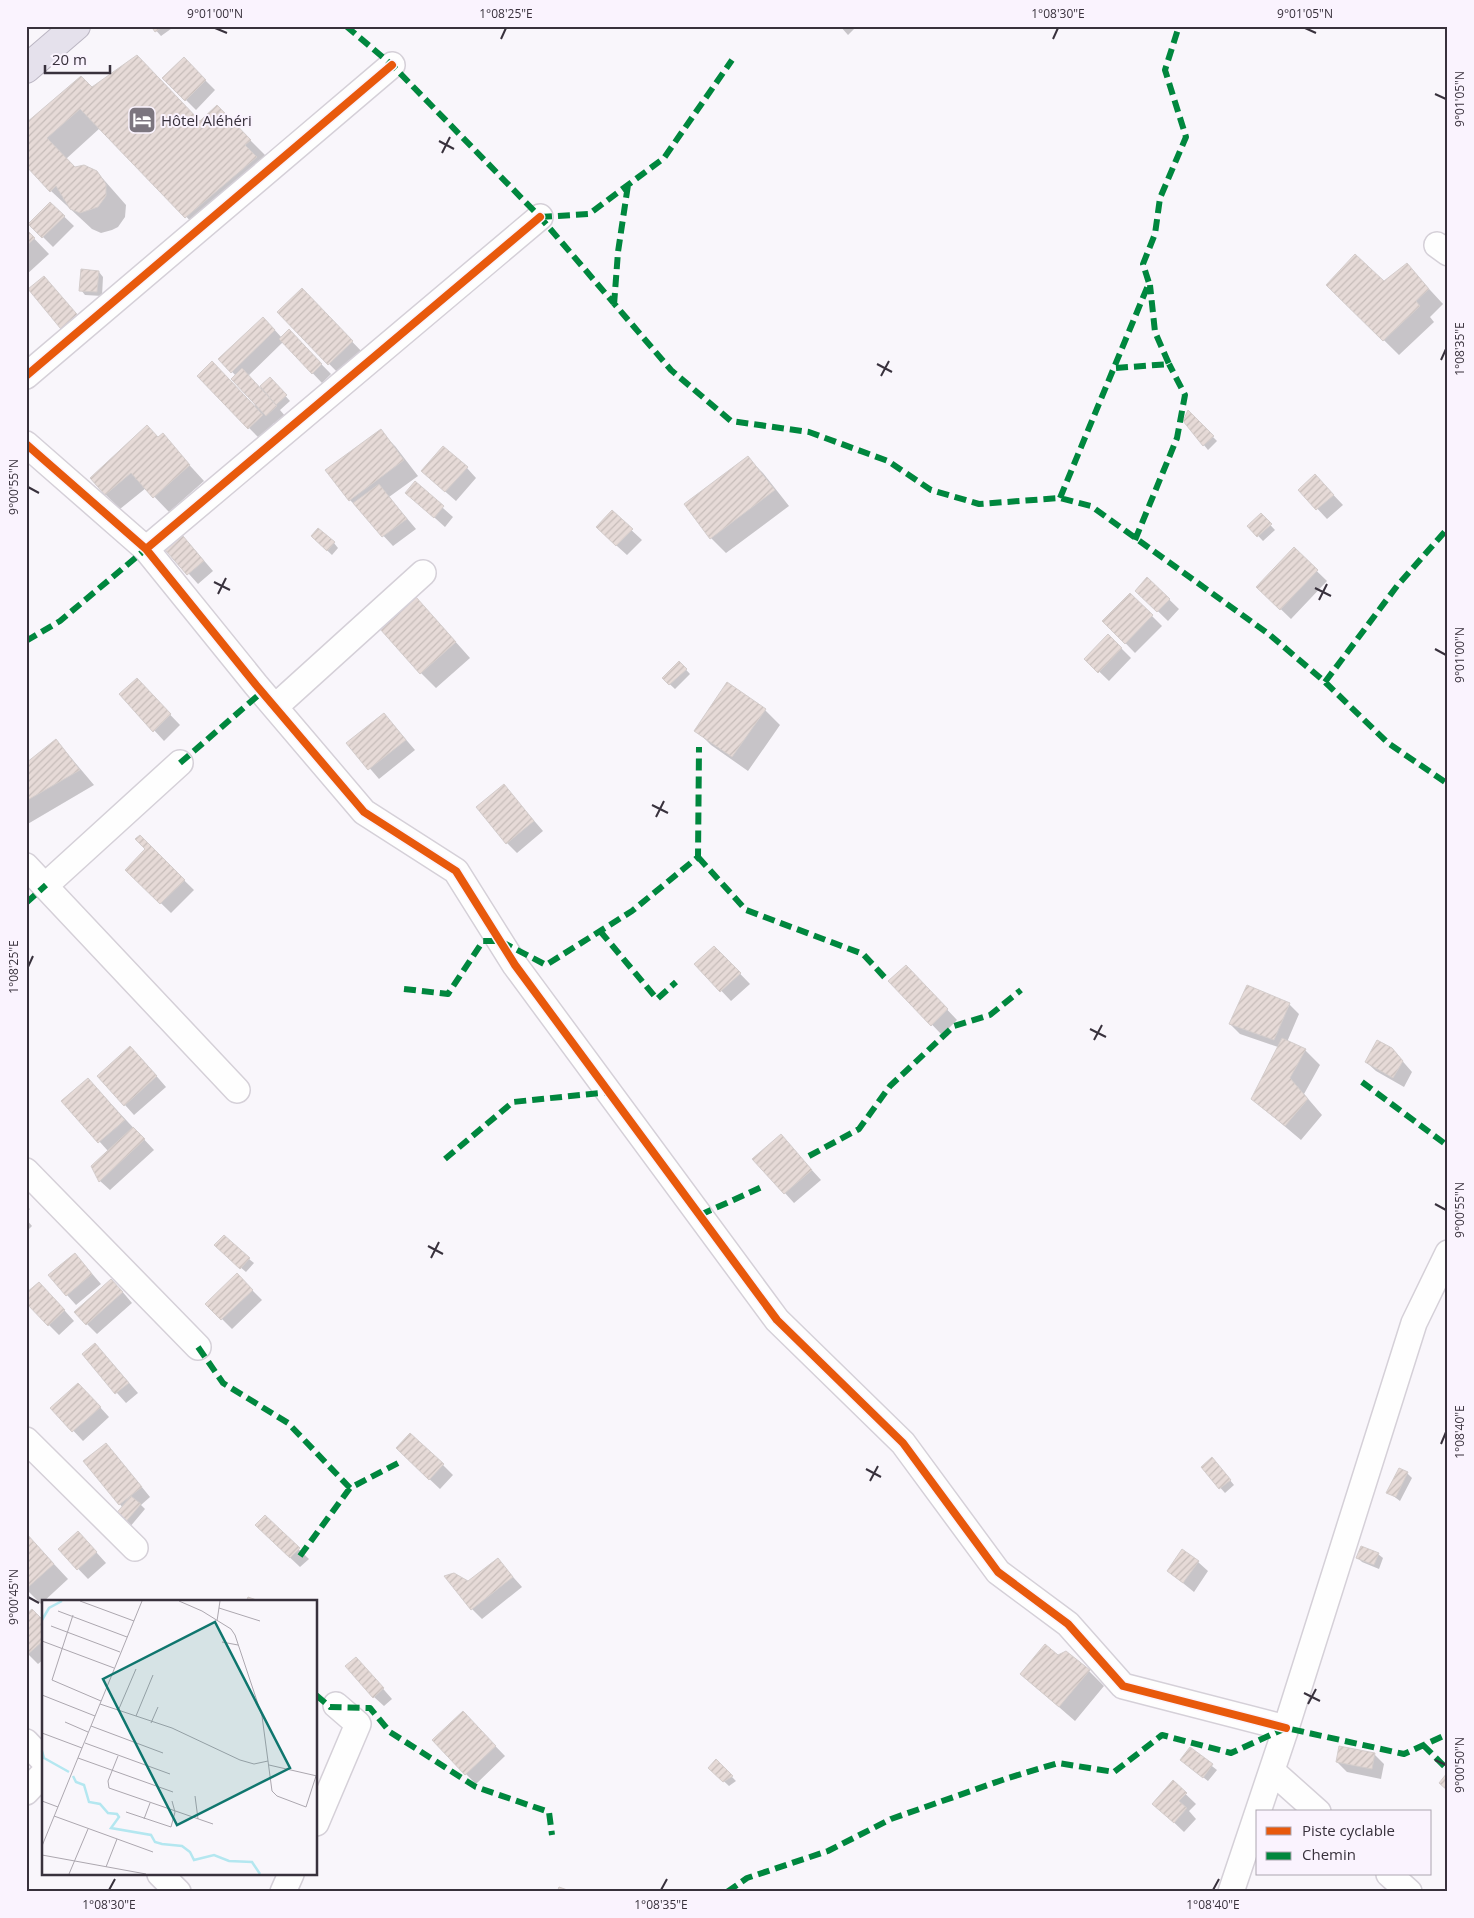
<svg xmlns="http://www.w3.org/2000/svg" width="1474" height="1918" font-family="'Open Sans',sans-serif">
<style>
.shadow{fill:#0003}
.building{fill:url(#building-hatch);stroke:#d4cdcc}
.lines{fill:none;stroke-linecap:round;stroke-linejoin:round}
.minor-casing{stroke:#d5d0d8;stroke-width:28}
.highway-casing{stroke:#bbb6c3;stroke-width:30}
.minor{stroke:#fefefe;stroke-width:25}
.highway{stroke:#e5e1ec;stroke-width:28}
.quiet{stroke:#00873e;stroke-width:6;stroke-dasharray:12 6;stroke-linecap:butt}
.cycleway-casing{stroke:#faf3fe;stroke-width:11}
.cycleway{stroke:#e8590c;stroke-width:8}
.ticks{fill:none;stroke:#38313c;stroke-width:2}
.labels{text-anchor:middle;dominant-baseline:central;stroke-width:4;stroke-linejoin:round;paint-order:stroke}
.poi-label{font-size:15px;fill:#38313c;stroke:#faf3fe;text-anchor:start}
.inset-river{fill:none;stroke:#b4e7f0;stroke-width:2.5}
.inset-road{fill:none;stroke:#aca7af;stroke-width:1}
.view{fill:#0f766e;fill-opacity:0.15;stroke:#0f766e;stroke-width:2.5}
.inset-edge{fill:none;stroke:#38313c;stroke-width:2.5}
.neatline{fill:none;stroke:#38313c;stroke-width:2}
.ticks-label{font-size:12px;text-anchor:middle;fill:#38313c}
</style>
<defs>
<pattern id="building-hatch" width="6" height="6" patternUnits="userSpaceOnUse" patternTransform="scale(1.25)"><rect width="6" height="6" fill="#e6dad7"/><path d="M-1 1l2-2M0 6l6-6M5 7l2-2" fill="none" stroke="#c6bcb9"/></pattern>
</defs>
<rect width="100%" height="100%" fill="#f9f6fb"/>
<path class="shadow" d="M 152,26 L 175,26 L 161,36 Z
M 840,26 L 857,26 L 848,35 Z
M 184,59 L 215,90 L 196,110 L 164,78 Z
M 92,88 L 200,122 L 217,107 L 270,160 L 206,237 L 100,128 L 66,159 L 75,168 L 97,172 L 126,205 L 125,217 L 118,227 L 112,230 L 101,233 L 92,229 L 51,191 L 26,128 Z
M 50,203 L 74,226 L 53,247 L 30,224 Z
M 26,230 L 49,254 L 26,275 Z
M 1407,265 L 1443,304 L 1430,317 L 1434,322 L 1399,355 L 1328,285 L 1384,283 Z
M 99,272 L 103,277 L 102,296 L 85,295 L 81,290 Z
M 302,290 L 367,357 L 344,379 L 278,312 Z
M 273,328 L 282,338 L 289,331 L 331,374 L 322,383 L 283,342 L 248,376 L 260,388 L 270,379 L 290,401 L 280,410 L 286,417 L 276,425 L 274,423 L 259,438 L 198,376 L 254,406 L 255,405 L 236,376 L 220,359 Z
M 1192,416 L 1217,441 L 1208,450 L 1184,421 Z
M 380,431 L 395,446 L 418,476 L 389,497 L 416,529 L 393,546 L 350,500 Z
M 162,435 L 204,481 L 169,512 L 146,488 L 120,509 L 105,494 Z
M 748,458 L 763,473 L 789,506 L 726,553 L 711,538 Z
M 467,468 L 476,478 L 456,501 L 432,480 Z
M 415,483 L 453,517 L 445,527 L 407,493 Z
M 1325,486 L 1343,505 L 1327,519 L 1300,490 Z
M 612,512 L 642,540 L 627,555 L 607,537 Z
M 1261,515 L 1275,530 L 1263,541 L 1249,526 Z
M 312,536 L 334,543 L 338,548 L 332,555 Z
M 188,542 L 213,571 L 198,584 L 163,545 Z
M 1294,549 L 1327,581 L 1291,619 L 1258,587 Z
M 1148,579 L 1179,609 L 1168,621 L 1137,591 Z
M 1130,594 L 1162,626 L 1135,653 L 1104,621 Z
M 431,614 L 470,658 L 436,688 L 421,673 Z
M 1108,635 L 1131,658 L 1109,681 L 1086,659 Z
M 679,662 L 690,674 L 675,689 L 663,678 Z
M 137,680 L 180,725 L 164,741 L 121,694 Z
M 765,710 L 780,725 L 748,771 L 711,745 L 696,730 Z
M 384,714 L 415,750 L 379,779 L 348,743 Z
M 56,740 L 94,785 L 26,825 L 26,764 Z
M 504,786 L 543,831 L 517,853 L 507,843 Z
M 140,837 L 194,890 L 171,913 L 127,870 L 147,849 Z
M 724,957 L 750,984 L 731,1001 L 696,964 Z
M 906,966 L 957,1020 L 942,1035 L 890,981 Z
M 1289,1004 L 1299,1014 L 1287,1042 L 1305,1050 L 1320,1065 L 1304,1094 L 1322,1115 L 1301,1140 L 1252,1099 L 1278,1047 L 1240,1034 L 1230,1024 Z
M 1392,1049 L 1412,1072 L 1404,1087 L 1376,1071 L 1366,1062 Z
M 140,1057 L 166,1087 L 134,1115 L 125,1105 Z
M 88,1079 L 154,1150 L 110,1190 L 100,1181 L 108,1151 L 63,1101 Z
M 790,1146 L 821,1180 L 794,1203 L 754,1159 Z
M 26,1206 L 30,1209 L 26,1213 Z
M 26,1219 L 32,1226 L 26,1232 Z
M 220,1250 L 249,1259 L 254,1263 L 246,1272 Z
M 75,1254 L 101,1284 L 76,1305 L 67,1295 Z
M 237,1275 L 262,1300 L 232,1329 L 207,1304 Z
M 121,1290 L 132,1303 L 97,1334 L 87,1324 Z
M 49,1293 L 74,1321 L 59,1335 L 49,1325 Z
M 83,1355 L 105,1355 L 138,1393 L 126,1403 Z
M 88,1394 L 109,1417 L 83,1441 L 52,1408 Z
M 115,1454 L 150,1497 L 141,1505 L 145,1509 L 129,1528 L 121,1521 L 123,1508 L 84,1461 Z
M 407,1458 L 443,1465 L 453,1475 L 440,1489 Z
M 1216,1463 L 1234,1485 L 1225,1493 L 1202,1467 Z
M 1407,1473 L 1412,1478 L 1400,1501 L 1388,1492 Z
M 265,1517 L 309,1559 L 300,1567 L 266,1535 Z
M 26,1534 L 68,1579 L 41,1604 L 26,1589 Z
M 88,1543 L 106,1563 L 88,1579 L 60,1550 Z
M 1378,1554 L 1383,1558 L 1379,1569 L 1362,1562 L 1358,1558 Z
M 498,1560 L 522,1587 L 482,1619 L 472,1609 L 468,1583 Z
M 1198,1562 L 1208,1571 L 1194,1592 L 1168,1571 Z
M 26,1616 L 44,1622 L 44,1659 L 38,1664 L 26,1652 Z
M 1058,1656 L 1089,1671 L 1104,1686 L 1075,1721 L 1021,1674 Z
M 365,1668 L 392,1699 L 384,1706 L 374,1697 Z
M 473,1723 L 505,1756 L 476,1784 L 466,1774 Z
M 1190,1749 L 1217,1770 L 1208,1781 L 1186,1764 Z
M 1374,1754 L 1384,1764 L 1381,1779 L 1347,1772 L 1337,1762 Z
M 716,1761 L 736,1781 L 729,1786 L 710,1768 Z
M 1173,1782 L 1196,1804 L 1189,1811 L 1196,1819 L 1184,1832 L 1164,1813 Z"/>
<path class="building" d="M 151,26 L 164,26 L 155,32 Z
M 137,55 L 200,121 L 217,105 L 251,140 L 245,145 L 257,157 L 185,218 L 80,109 L 47,138 L 75,167 L 84,165 L 97,171 L 106,184 L 106,196 L 98,207 L 80,213 L 70,209 L 56,186 L 50,192 L 26,166 L 26,123 L 81,76 L 92,87 Z
M 184,57 L 206,80 L 185,101 L 162,78 Z
M 50,202 L 65,216 L 42,238 L 28,224 Z
M 26,229 L 35,238 L 26,246 Z
M 1355,254 L 1384,281 L 1407,263 L 1429,289 L 1416,301 L 1420,306 L 1383,341 L 1326,285 Z
M 81,269 L 99,271 L 97,292 L 79,291 Z
M 44,276 L 82,320 L 65,334 L 28,289 Z
M 302,288 L 353,341 L 328,365 L 277,312 Z
M 263,317 L 275,330 L 231,373 L 218,359 Z
M 289,329 L 322,364 L 312,374 L 279,339 Z
M 212,361 L 263,415 L 248,429 L 197,376 Z
M 242,368 L 277,406 L 266,416 L 231,379 Z
M 270,377 L 287,395 L 276,405 L 260,386 Z
M 1188,410 L 1214,436 L 1203,446 L 1183,421 Z
M 147,425 L 158,437 L 163,433 L 190,465 L 153,498 L 131,473 L 105,495 L 90,478 Z
M 381,429 L 404,460 L 349,501 L 325,470 Z
M 443,446 L 468,467 L 445,492 L 421,471 Z
M 748,456 L 775,490 L 710,539 L 684,504 Z
M 1315,474 L 1334,495 L 1316,510 L 1298,490 Z
M 415,481 L 444,506 L 434,518 L 405,493 Z
M 379,484 L 407,519 L 382,537 L 353,503 Z
M 612,510 L 633,529 L 616,546 L 596,527 Z
M 1261,513 L 1272,524 L 1257,537 L 1247,526 Z
M 318,528 L 335,542 L 327,551 L 311,536 Z
M 178,530 L 204,561 L 187,575 L 161,545 Z
M 1294,547 L 1318,570 L 1280,610 L 1256,587 Z
M 1147,577 L 1170,599 L 1157,612 L 1135,591 Z
M 1130,593 L 1153,615 L 1125,644 L 1102,621 Z
M 416,597 L 456,642 L 420,674 L 380,629 Z
M 1108,634 L 1122,648 L 1098,673 L 1084,659 Z
M 679,661 L 687,669 L 669,685 L 662,678 Z
M 137,678 L 171,714 L 153,732 L 119,694 Z
M 727,682 L 766,709 L 732,757 L 694,731 Z
M 384,713 L 406,740 L 368,770 L 346,743 Z
M 56,739 L 80,770 L 26,801 L 26,763 Z
M 504,784 L 534,821 L 506,844 L 476,807 Z
M 140,835 L 185,880 L 160,904 L 125,870 L 145,849 L 135,839 Z
M 714,946 L 741,973 L 720,992 L 694,964 Z
M 906,965 L 948,1009 L 931,1026 L 888,981 Z
M 1247,985 L 1290,1003 L 1274,1040 L 1229,1024 Z
M 1282,1038 L 1306,1049 L 1290,1078 L 1308,1099 L 1285,1126 L 1251,1099 Z
M 1377,1040 L 1392,1048 L 1403,1061 L 1393,1078 L 1365,1062 Z
M 130,1046 L 157,1076 L 124,1106 L 97,1076 Z
M 88,1078 L 125,1120 L 98,1143 L 61,1101 Z
M 133,1127 L 145,1139 L 99,1182 L 91,1166 Z
M 781,1134 L 812,1170 L 784,1194 L 752,1159 Z
M 224,1235 L 250,1258 L 240,1269 L 214,1245 Z
M 75,1253 L 92,1274 L 66,1296 L 48,1275 Z
M 237,1273 L 253,1290 L 221,1320 L 205,1304 Z
M 111,1279 L 123,1292 L 86,1325 L 74,1312 Z
M 39,1282 L 65,1310 L 48,1326 L 26,1303 L 26,1293 Z
M 95,1343 L 129,1383 L 115,1394 L 82,1354 Z
M 78,1383 L 101,1407 L 72,1432 L 50,1408 Z
M 410,1433 L 444,1464 L 429,1480 L 396,1448 Z
M 106,1443 L 142,1487 L 119,1505 L 83,1461 Z
M 1212,1457 L 1231,1480 L 1219,1489 L 1201,1467 Z
M 1399,1468 L 1408,1472 L 1396,1497 L 1386,1493 Z
M 131,1496 L 141,1504 L 124,1524 L 114,1516 Z
M 265,1515 L 300,1548 L 290,1558 L 255,1525 Z
M 78,1531 L 97,1552 L 77,1570 L 58,1549 Z
M 26,1533 L 54,1564 L 26,1589 Z
M 1361,1546 L 1379,1553 L 1374,1565 L 1356,1558 Z
M 1182,1549 L 1199,1561 L 1183,1583 L 1167,1571 Z
M 498,1558 L 513,1577 L 471,1610 L 444,1576 L 454,1573 L 468,1581 Z
M 248,1597 L 262,1602 L 246,1602 Z
M 32,1609 L 44,1621 L 44,1640 L 27,1655 L 26,1614 Z
M 1045,1644 L 1058,1655 L 1066,1651 L 1090,1670 L 1059,1707 L 1020,1674 Z
M 356,1657 L 384,1688 L 373,1698 L 345,1666 Z
M 463,1711 L 496,1746 L 465,1775 L 432,1740 Z
M 1339,1746 L 1375,1753 L 1372,1769 L 1336,1762 Z
M 1190,1747 L 1213,1764 L 1203,1778 L 1180,1760 Z
M 716,1759 L 733,1776 L 723,1782 L 708,1768 Z
M 1447,1773 L 1448,1774 L 1448,1791 L 1439,1783 Z
M 1173,1780 L 1187,1793 L 1179,1801 L 1187,1808 L 1174,1823 L 1152,1804 Z
M 559,1887 L 573,1892 L 557,1892 Z"/>
<g class="lines">
<defs>
<path id="minor" d="M 1437,245 L 1448,253
M 26,376 L 392,65
M 26,444 L 146,549 L 256,685 L 364,812 L 456,871 L 515,965 L 777,1320 L 903,1443 L 998,1572 L 1068,1624 L 1123,1686 L 1286,1728
M 146,549 L 540,217
M 275,707 L 423,573
M 26,866 L 237,1090
M 46,885 L 180,763
M 26,1171 L 198,1347
M 26,1440 L 135,1548
M 26,1742 L 44,1761
M 1272,1771 L 1318,1812
M 26,1792 L 44,1773
M 316,1823 L 358,1724 L 336,1705
M 160,1874 L 178,1892
M 1389,1874 L 1409,1892
M 283,1892 L 291,1874
M 1231,1892 L 1286,1728 L 1414,1323 L 1448,1253"/>
<path id="highway" d="M 26,69 L 76,26"/>
</defs>
<use href="#minor" class="minor-casing"/>
<use href="#highway" class="highway-casing"/>
<use href="#minor" class="minor"/>
<use href="#highway" class="highway"/>
<path class="quiet" d="M 346,26 L 392,65 L 540,217 L 671,370 L 731,421 L 809,432 L 888,461 L 931,490 L 979,504 L 1060,498 L 1091,506 L 1270,635 L 1325,682 L 1388,743 L 1448,784
M 540,217 L 589,214 L 664,158 L 732,60
M 614,305 L 618,252 L 628,185
M 1116,368 L 1169,364 L 1155,332 L 1150,285
M 1060,498 L 1149,283 L 1143,264 L 1155,234 L 1160,198 L 1186,137 L 1165,70 L 1179,26
M 1135,540 L 1177,438 L 1185,395 L 1169,364
M 26,641 L 60,621 L 146,549
M 1325,682 L 1397,586 L 1448,528
M 180,763 L 262,692
M 698,857 L 746,910 L 863,954 L 888,981
M 26,903 L 46,885
M 600,931 L 657,999 L 676,982
M 404,989 L 448,994 L 483,941 L 500,941 L 546,965 L 632,911 L 698,857 L 699,747
M 1362,1082 L 1448,1146
M 809,1156 L 859,1129 L 890,1086 L 954,1026 L 990,1015 L 1021,990
M 445,1159 L 513,1102 L 609,1092
M 700,1215 L 762,1187
M 198,1347 L 223,1383 L 288,1423 L 350,1488 L 400,1462
M 300,1556 L 350,1488
M 316,1695 L 330,1707 L 370,1708 L 390,1732 L 476,1787 L 549,1812 L 552,1835
M 1423,1745 L 1448,1770
M 727,1892 L 747,1878 L 828,1851 L 891,1819 L 1008,1778 L 1058,1763 L 1114,1772 L 1162,1735 L 1231,1753 L 1286,1728 L 1404,1754 L 1448,1734"/>
<defs>
<path id="cycleway" d="M 26,376 L 392,65
M 26,444 L 146,549 L 256,685 L 364,812 L 456,871 L 515,965 L 777,1320 L 903,1443 L 998,1572 L 1068,1624 L 1123,1686 L 1286,1728
M 146,549 L 540,217"/>
</defs>
<use href="#cycleway" class="cycleway-casing"/>
<use href="#cycleway" class="cycleway"/>
</g>
<path class="ticks" d="M 215,28 L 227,33M 1305,28 L 1316,33M 501,39 L 506,28M 1053,39 L 1058,28M 1435,94 L 1446,99M 439,141 L 454,149M 442,153 L 450,137M 1441,360 L 1446,349M 877,364 L 892,372M 881,376 L 889,361M 28,487 L 39,493M 214,582 L 230,590M 1315,588 L 1331,596M 218,594 L 226,578M 1319,600 L 1327,584M 1435,649 L 1446,655M 652,805 L 668,813M 656,817 L 664,801M 28,967 L 33,956M 1090,1029 L 1106,1037M 1094,1040 L 1102,1025M 1435,1204 L 1446,1210M 428,1246 L 443,1254M 431,1258 L 439,1242M 1441,1444 L 1446,1432M 866,1469 L 881,1477M 870,1481 L 878,1466M 28,1597 L 39,1603M 1304,1693 L 1320,1701M 1308,1704 L 1316,1689M 1435,1760 L 1446,1765M 109,1890 L 115,1879M 661,1890 L 667,1879M 1213,1890 L 1219,1879"/>
<defs>
<symbol id="hotel-square" viewBox="-11 -11 22 22"><rect x="-9" y="-9" width="18" height="18" rx="4" fill="#7c767f" stroke="#faf3fe"/><path d="M-6-4.5h1.5V1H6V5H4.5V3h-9V5H-6ZM-4 0a1.8 1.8 0 1 1 3.6 0ZM.5 0V-2.5h3Q6-2.5 6 0Z" fill="#fff"/></symbol>
</defs>
<g fill-rule="evenodd">
<use href="#hotel-square" x="126" y="104" width="32" height="32"/>
</g>
<g class="labels">
<g class="poi-label">
<text x="161" y="120">Hôtel Aléhéri</text>
</g>
</g>
<g transform="translate(42 1600)">
<rect width="275" height="275" fill="#f9f6fb"/>
<path class="inset-river" d="M 0,20 L 7,8 L 20,1M 0,151 L 2,158 L 27,172M 31,176 L 34,182 L 42,185 L 47,202 L 58,204 L 66,213 L 75,214 L 77,217 L 69,228 L 109,235 L 113,242 L 120,244 L 140,246 L 148,252 L 152,260 L 172,255 L 187,261 L 210,262 L 218,274"/>
<path class="inset-road" d="M 38,1 L 92,21M 137,1 L 160,11 L 189,29 L 193,35 L 220,116 L 230,191 L 235,196 L 264,207 L 274,176M 177,8 L 218,21M 16,11 L 85,37M 31,15 L 10,80 L 59,101M 175,21 L 178,1M 9,26 L 78,52M 0,41 L 72,68M 180,42 L 196,45M 0,95 L 53,116M 58,104 L 130,128 L 198,160 L 212,164 L 226,161M 76,111 L 94,69M 94,116 L 111,75M 23,122 L 46,132M 109,123 L 116,107M 49,126 L 121,153M 0,133 L 40,148M 43,143 L 128,174M 76,156 L 66,181 L 67,188 L 171,224M 36,158 L 131,192M 227,165 L 275,176M 153,196 L 156,219M 0,201 L 16,207M 84,212 L 129,227 L 133,212 L 130,201M 12,216 L 111,252M 102,219 L 108,203M 0,246 L 100,1M 0,255 L 104,274M 64,267 L 75,239M 27,274 L 46,229"/>
<path class="view" d="M 173,22 L 248,168 L 135,225 L 61,79 Z"/>
<rect width="275" height="275" class="inset-edge"/>
</g>
<rect width="1474" height="1918" fill="none" stroke="#faf3fe" stroke-width="55"/>
<rect x="1256" y="1810" width="175" height="65" fill="#faf3fe" stroke="#aca5b0"/>
<rect x="1266" y="1827" width="25" height="8" fill="#e8590c" stroke="#aca5b0"/>
<text x="1302" y="1836" font-size="15" fill="#38313c">Piste cyclable</text>
<rect x="1266" y="1852" width="25" height="8" fill="#00873e" stroke="#aca5b0"/>
<text x="1302" y="1860" font-size="15" fill="#38313c">Chemin</text>
<path d="M45 65v8h65v-8" fill="none" stroke="#38313c" stroke-width="2.5"/>
<text x="52" y="65" font-size="15" fill="#38313c" stroke="#faf3fe" stroke-width="4" paint-order="stroke">20 m</text>
<rect x="28" y="28" width="1418" height="1862" class="neatline"/>
<g class="ticks-label">
<text x="215" y="18">9°01'00"N</text>
<text x="506" y="18">1°08'25"E</text>
<text x="1058" y="18">1°08'30"E</text>
<text x="1305" y="18">9°01'05"N</text>
<text transform="translate(1460 99) rotate(-90)" y="4">9°01'05"N</text>
<text transform="translate(1460 349) rotate(-90)" y="4">1°08'35"E</text>
<text transform="translate(14 487) rotate(-90)" y="4">9°00'55"N</text>
<text transform="translate(1460 655) rotate(-90)" y="4">9°01'00"N</text>
<text transform="translate(14 967) rotate(-90)" y="4">1°08'25"E</text>
<text transform="translate(1460 1210) rotate(-90)" y="4">9°00'55"N</text>
<text transform="translate(1460 1432) rotate(-90)" y="4">1°08'40"E</text>
<text transform="translate(14 1597) rotate(-90)" y="4">9°00'45"N</text>
<text transform="translate(1460 1765) rotate(-90)" y="4">9°00'50"N</text>
<text x="109" y="1909">1°08'30"E</text>
<text x="661" y="1909">1°08'35"E</text>
<text x="1213" y="1909">1°08'40"E</text>
</g>
</svg>
